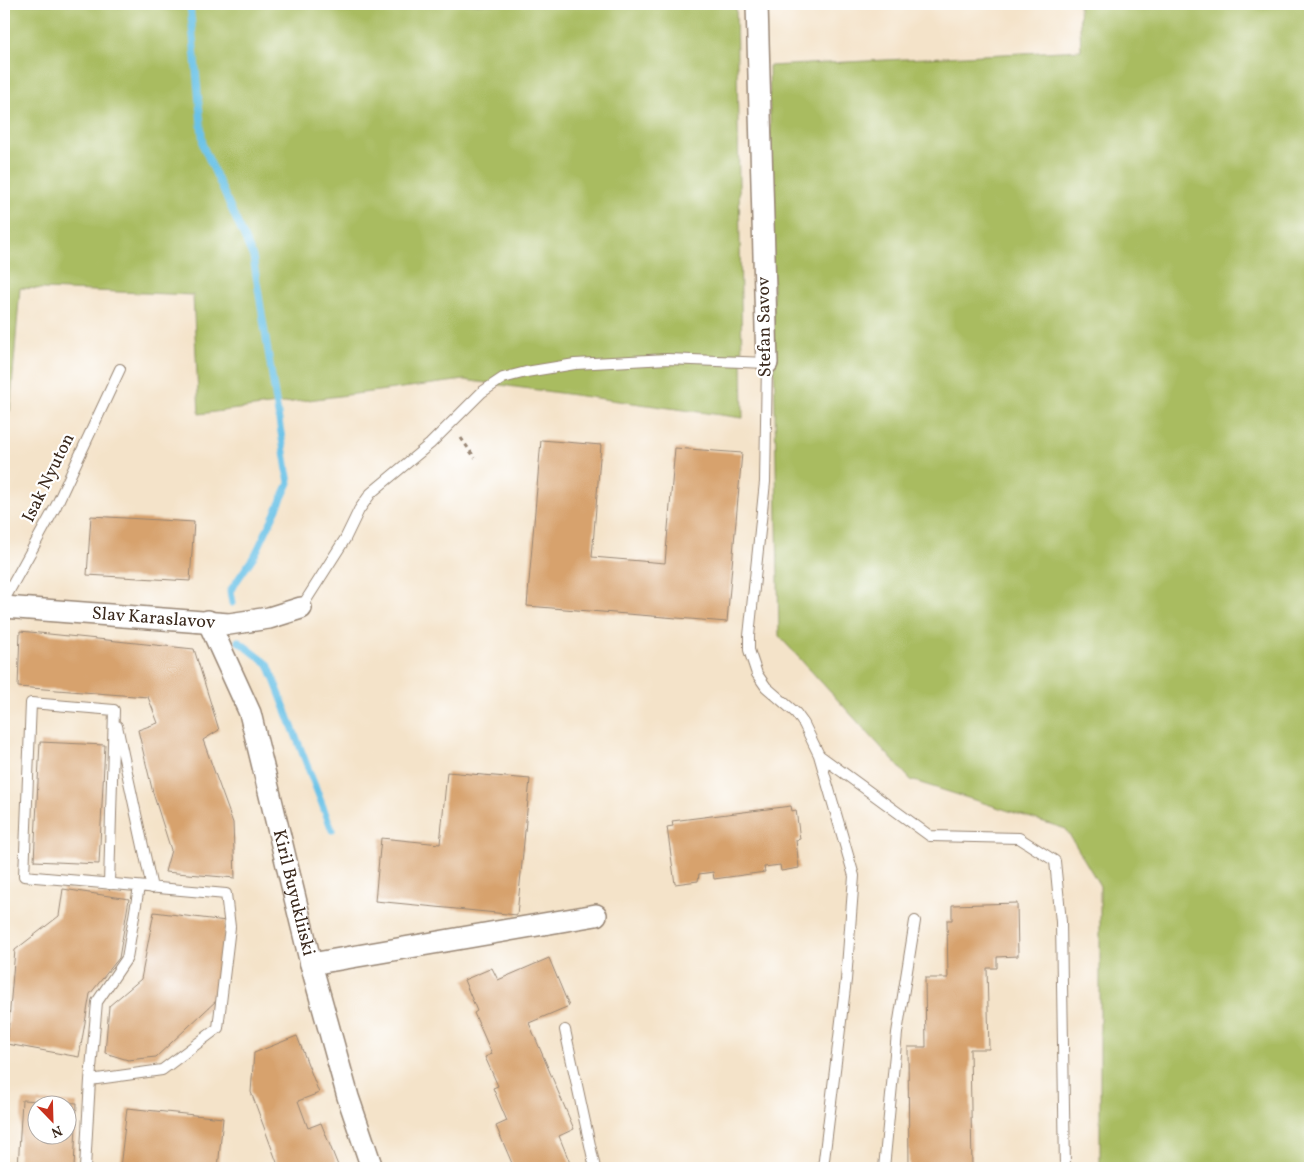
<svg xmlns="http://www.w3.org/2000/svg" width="1314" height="1172" font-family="Vollkorn,serif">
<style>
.green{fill:#a9bc60;stroke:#72733f}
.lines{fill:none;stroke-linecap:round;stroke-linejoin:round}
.stream{stroke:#6ac2e7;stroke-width:7}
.building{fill:#d7a26d;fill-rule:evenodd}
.lane-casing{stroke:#988674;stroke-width:12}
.street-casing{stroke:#988674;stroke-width:24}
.path{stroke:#988674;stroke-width:3;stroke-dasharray:4 4;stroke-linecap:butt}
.lane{stroke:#fff;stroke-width:10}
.street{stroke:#fff;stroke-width:21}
.labels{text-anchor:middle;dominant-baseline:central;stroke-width:4.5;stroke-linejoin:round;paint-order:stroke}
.street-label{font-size:18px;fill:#3b2a1e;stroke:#fff}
</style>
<rect width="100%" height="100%" fill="#fff"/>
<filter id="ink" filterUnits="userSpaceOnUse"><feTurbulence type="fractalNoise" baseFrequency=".02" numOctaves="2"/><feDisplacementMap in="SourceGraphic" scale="10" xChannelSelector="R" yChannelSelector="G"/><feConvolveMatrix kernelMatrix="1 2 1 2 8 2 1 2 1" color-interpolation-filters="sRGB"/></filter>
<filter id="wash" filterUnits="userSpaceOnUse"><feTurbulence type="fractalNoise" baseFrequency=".0096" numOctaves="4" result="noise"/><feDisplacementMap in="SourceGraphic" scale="20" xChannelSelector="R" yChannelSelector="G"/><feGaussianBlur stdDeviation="1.12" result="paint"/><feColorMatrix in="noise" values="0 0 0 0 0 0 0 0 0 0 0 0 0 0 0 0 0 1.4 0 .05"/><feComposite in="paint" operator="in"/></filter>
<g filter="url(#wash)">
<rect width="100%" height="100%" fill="#f4e3c9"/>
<path class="green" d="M 4,4 L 736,4 L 743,418 L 464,380 L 199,414 L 193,295 L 20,288 L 10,411 L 4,411 Z
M 1079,4 L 1310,4 L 1310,1168 L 1100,1168 L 1100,886 L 1066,829 L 911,780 L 779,636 L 769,66 L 1081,50 Z"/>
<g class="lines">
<path class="stream" d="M 190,4 L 203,146 L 253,257 L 289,483 L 256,553 L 230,591 L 232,603
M 238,641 L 268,664 L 332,830"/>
</g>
<g id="blocks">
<path class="building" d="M 541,440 L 601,445 L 592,557 L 665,563 L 675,448 L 742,453 L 727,622 L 527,606 Z
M 91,516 L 194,522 L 190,581 L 87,575 Z
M 20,631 L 194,649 L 219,730 L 203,740 L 233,823 L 235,878 L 165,872 L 171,850 L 153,793 L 138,730 L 158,723 L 148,697 L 18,687 Z
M 40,742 L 105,745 L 99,864 L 34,861 Z
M 447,772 L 530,779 L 517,915 L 375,901 L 381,838 L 440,844 Z
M 791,806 L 792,811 L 796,810 L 800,839 L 796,840 L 799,868 L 781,871 L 780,865 L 764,867 L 765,872 L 714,879 L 713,872 L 699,874 L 698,881 L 675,884 L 667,827 L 673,826 L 672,821 Z
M 63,889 L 129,899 L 119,958 L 90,994 L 79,1057 L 7,1044 L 15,950 L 59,916 Z
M 1017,903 L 1018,956 L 997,957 L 997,968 L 987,968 L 989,1049 L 970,1049 L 972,1168 L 909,1168 L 908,1047 L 926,1047 L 925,978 L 948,978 L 947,920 L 952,920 L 952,905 Z
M 154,912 L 226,921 L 218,999 L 156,1057 L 128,1060 L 105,1053 L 109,1006 L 141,979 Z
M 549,958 L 569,1006 L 529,1023 L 574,1129 L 559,1136 L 572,1168 L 514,1168 L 496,1126 L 507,1121 L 493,1088 L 498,1086 L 485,1057 L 492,1054 L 474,1013 L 477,1011 L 464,980 L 492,968 L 498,980 Z
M 297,1036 L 319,1093 L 298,1101 L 308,1128 L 321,1123 L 339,1168 L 279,1168 L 251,1092 L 254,1053 Z
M 22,1100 L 77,1103 L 74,1168 L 18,1168 ZM 38,1104 L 68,1104 L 68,1134 L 38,1134 Z
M 127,1108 L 223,1118 L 218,1168 L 120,1168 Z"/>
</g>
</g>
<g filter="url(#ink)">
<use href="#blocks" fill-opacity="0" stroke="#988674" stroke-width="1"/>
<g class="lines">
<defs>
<path id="lane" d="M 4,600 L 56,506 L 120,369
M 301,608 L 345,539 L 359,510 L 371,493 L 430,444 L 482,392 L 503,378 L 526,372 L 575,364 L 667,359 L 767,363 L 765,482 L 749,636 L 749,650 L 757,674 L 766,687 L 796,713 L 804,724 L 819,755 L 930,836 L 1019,838 L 1055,861 L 1061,922 L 1065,1168
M 117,726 L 152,888
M 819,755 L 854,876 L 846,980 L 823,1168
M 565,1030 L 595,1168
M 90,1080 L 162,1070 L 218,1028 L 230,927 L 226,894 L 24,876 L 31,703 L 114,710 L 109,884
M 85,1168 L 90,1080 L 97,1002 L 127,958 L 139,887
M 884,1168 L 897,1033 L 915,921"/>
<g id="street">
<path d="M 757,4 L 767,363"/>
<path id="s1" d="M 4,607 L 229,624 L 269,618 L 301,608"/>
<path id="s2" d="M 208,621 L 250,713 L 311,964 L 348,1097 L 372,1168"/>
<path d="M 311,964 L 596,915"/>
</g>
</defs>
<use href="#lane" class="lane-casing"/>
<use href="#street" class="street-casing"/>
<path class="path" d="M 461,438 L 475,458"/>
<use href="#lane" class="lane"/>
<use href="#street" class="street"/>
</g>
</g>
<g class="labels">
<g class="street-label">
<text transform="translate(765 327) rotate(-91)">Stefan Savov</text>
<text transform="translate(49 478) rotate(-64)">Isak Nyuton</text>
<text stroke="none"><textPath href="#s1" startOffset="150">Slav Karaslavov</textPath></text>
<text stroke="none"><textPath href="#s2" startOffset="286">Kiril Buyukliiski</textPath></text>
</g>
</g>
<rect width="1314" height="1172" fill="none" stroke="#fff" stroke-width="20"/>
<g transform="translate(52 1120) rotate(157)"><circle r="24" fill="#ffffff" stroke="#b1aaa5"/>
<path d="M0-4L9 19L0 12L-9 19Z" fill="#c8321e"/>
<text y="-8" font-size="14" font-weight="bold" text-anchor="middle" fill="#3b2a1e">N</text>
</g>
</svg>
